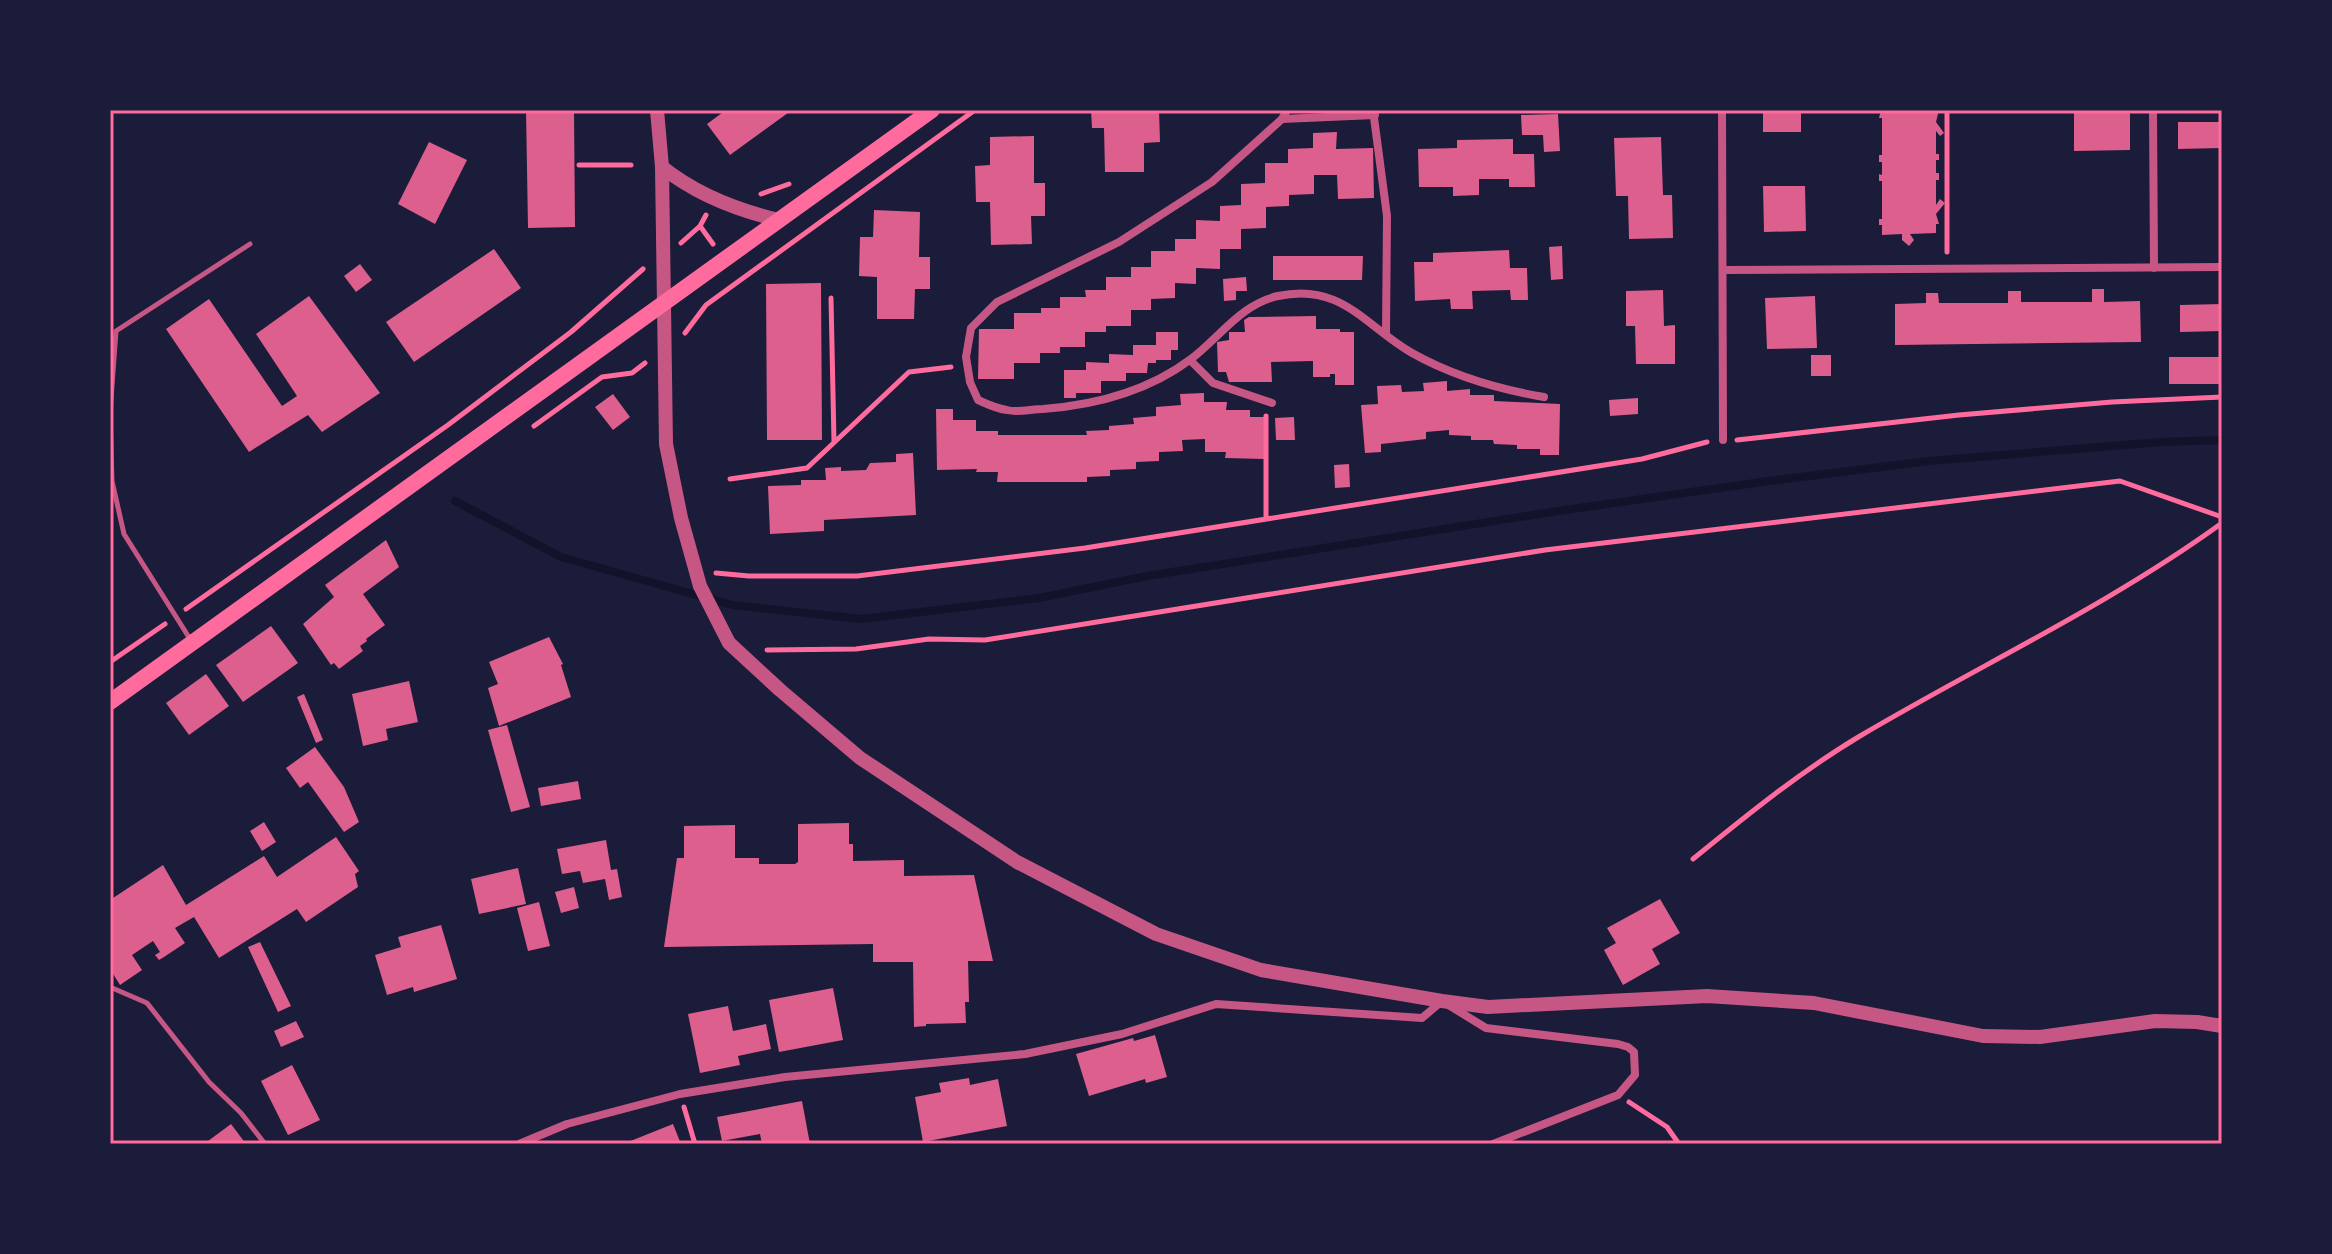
<svg xmlns="http://www.w3.org/2000/svg" width="2332" height="1254" font-family="'Varela Round',sans-serif">
<style>
.lines{fill:none;stroke-linecap:round;stroke-linejoin:round}
.stream{stroke:#12122b;stroke-width:8}
.building{fill:#dd5f8e}
.path{stroke:#ff6b9d;stroke-width:5}
.service{stroke:#c65784;stroke-width:5}
.minor{stroke:#c65784;stroke-width:8}
.tertiary{stroke:#c65784;stroke-width:14}
.secondary{stroke:#ff6b9d;stroke-width:16}
.neatline{fill:none;stroke:#ff6b9d;stroke-width:3}
</style>
<rect width="100%" height="100%" fill="#1b1b3a"/>
<g class="lines">
<path class="stream" d="M 455,501 L 561,557 L 732,605 L 861,619 L 1039,598 L 1147,576 L 1558,511 L 1769,481 L 1929,461 L 2161,442 L 2222,440"/>
</g>
<path class="building" d="M 526,110 L 574,110 L 575,227 L 528,228 Z
M 726,110 L 792,110 L 730,155 L 707,124 Z
M 1091,110 L 1159,110 L 1160,142 L 1144,143 L 1144,172 L 1105,172 L 1104,128 L 1092,128 Z
M 1763,110 L 1801,110 L 1801,132 L 1763,132 Z
M 1881,110 L 1939,110 L 1936,122 L 1944,133 L 1940,136 L 1936,131 L 1936,154 L 1939,154 L 1939,160 L 1936,160 L 1936,173 L 1939,173 L 1939,180 L 1936,180 L 1936,205 L 1940,199 L 1945,203 L 1936,214 L 1939,224 L 1936,224 L 1936,233 L 1910,234 L 1914,240 L 1909,246 L 1902,240 L 1902,234 L 1882,235 L 1882,225 L 1879,225 L 1879,219 L 1882,219 L 1882,181 L 1879,181 L 1879,174 L 1882,175 L 1882,162 L 1879,162 L 1879,155 L 1882,155 L 1882,118 L 1879,118 Z
M 2074,110 L 2130,110 L 2130,150 L 2074,151 Z
M 1558,114 L 1560,151 L 1544,152 L 1543,135 L 1522,135 L 1521,115 Z
M 2178,122 L 2222,122 L 2222,148 L 2178,149 Z
M 1337,132 L 1336,149 L 1373,148 L 1374,198 L 1338,199 L 1337,175 L 1314,175 L 1314,194 L 1289,195 L 1289,206 L 1266,207 L 1266,228 L 1241,229 L 1241,249 L 1220,249 L 1220,269 L 1196,268 L 1196,284 L 1175,283 L 1175,298 L 1151,299 L 1151,310 L 1131,310 L 1131,326 L 1106,326 L 1106,332 L 1085,332 L 1085,347 L 1060,347 L 1060,353 L 1040,353 L 1040,363 L 1014,363 L 1014,379 L 978,379 L 979,329 L 1014,329 L 1014,313 L 1041,313 L 1041,308 L 1060,308 L 1060,297 L 1086,297 L 1085,290 L 1106,290 L 1106,277 L 1131,277 L 1131,267 L 1151,267 L 1151,251 L 1175,251 L 1175,239 L 1196,239 L 1196,220 L 1220,221 L 1220,206 L 1241,205 L 1241,184 L 1265,183 L 1265,163 L 1288,163 L 1288,149 L 1313,148 L 1313,133 Z
M 1034,136 L 1034,183 L 1045,183 L 1045,216 L 1031,216 L 1032,244 L 991,245 L 990,202 L 976,202 L 975,166 L 990,165 L 990,137 Z
M 1661,137 L 1663,195 L 1672,195 L 1673,238 L 1629,239 L 1628,196 L 1616,196 L 1614,138 Z
M 1513,139 L 1513,154 L 1534,154 L 1535,187 L 1509,187 L 1509,179 L 1479,179 L 1479,195 L 1453,196 L 1453,187 L 1419,187 L 1418,149 L 1457,148 L 1457,140 Z
M 429,142 L 467,160 L 435,224 L 398,204 Z
M 1763,186 L 1805,186 L 1806,231 L 1764,232 Z
M 874,210 L 920,212 L 919,257 L 930,257 L 930,289 L 915,289 L 914,319 L 877,319 L 877,277 L 859,276 L 860,237 L 873,237 Z
M 1562,246 L 1563,279 L 1551,280 L 1549,247 Z
M 494,249 L 521,288 L 414,362 L 386,322 Z
M 1509,250 L 1510,268 L 1527,268 L 1528,300 L 1511,300 L 1510,290 L 1472,291 L 1473,309 L 1451,309 L 1450,299 L 1415,301 L 1414,262 L 1433,262 L 1433,253 Z
M 1273,256 L 1363,256 L 1362,280 L 1273,280 Z
M 360,264 L 372,280 L 356,292 L 344,276 Z
M 1246,277 L 1247,291 L 1236,291 L 1236,300 L 1224,301 L 1223,279 Z
M 821,283 L 822,440 L 767,440 L 766,284 Z
M 2092,289 L 2104,289 L 2104,302 L 2140,301 L 2141,342 L 1895,345 L 1895,304 L 1926,303 L 1926,293 L 1938,293 L 1939,303 L 2008,303 L 2008,291 L 2021,291 L 2021,302 L 2092,302 Z
M 1663,290 L 1664,326 L 1675,325 L 1675,364 L 1636,364 L 1635,326 L 1626,326 L 1626,291 Z
M 309,296 L 380,393 L 322,432 L 308,415 L 249,452 L 166,329 L 209,299 L 282,406 L 297,396 L 256,334 Z
M 1815,296 L 1817,348 L 1767,349 L 1765,298 Z
M 2222,304 L 2222,331 L 2180,332 L 2180,305 Z
M 1316,316 L 1316,329 L 1340,329 L 1340,332 L 1354,332 L 1354,385 L 1335,385 L 1335,374 L 1330,374 L 1330,377 L 1313,377 L 1313,361 L 1271,362 L 1272,382 L 1229,382 L 1226,372 L 1218,372 L 1217,342 L 1229,340 L 1229,332 L 1245,332 L 1244,320 L 1249,317 Z
M 1156,332 L 1178,332 L 1178,350 L 1171,350 L 1171,360 L 1156,360 L 1156,363 L 1148,363 L 1147,373 L 1126,373 L 1126,381 L 1101,381 L 1101,393 L 1076,393 L 1076,398 L 1064,398 L 1064,370 L 1086,370 L 1086,362 L 1109,363 L 1109,354 L 1133,355 L 1133,345 L 1156,345 Z
M 1811,355 L 1831,355 L 1831,376 L 1811,376 Z
M 2169,357 L 2222,357 L 2222,384 L 2169,384 Z
M 1447,381 L 1447,391 L 1470,389 L 1470,395 L 1494,395 L 1494,401 L 1560,404 L 1559,455 L 1540,455 L 1540,449 L 1517,449 L 1517,445 L 1494,444 L 1493,440 L 1471,440 L 1471,436 L 1449,435 L 1449,430 L 1426,432 L 1426,439 L 1381,444 L 1381,452 L 1365,453 L 1361,405 L 1378,404 L 1377,386 L 1401,385 L 1402,392 L 1424,391 L 1423,383 Z
M 1204,393 L 1204,402 L 1227,402 L 1226,410 L 1250,410 L 1250,417 L 1265,417 L 1264,459 L 1225,458 L 1226,452 L 1205,452 L 1205,439 L 1182,440 L 1183,451 L 1159,452 L 1159,461 L 1136,462 L 1136,469 L 1110,470 L 1110,476 L 1087,477 L 1087,482 L 997,482 L 998,472 L 976,472 L 977,469 L 937,470 L 936,409 L 953,409 L 953,420 L 976,420 L 976,431 L 998,431 L 998,435 L 1087,435 L 1086,431 L 1109,430 L 1109,426 L 1134,424 L 1133,418 L 1156,416 L 1156,407 L 1181,405 L 1180,394 Z
M 613,394 L 630,417 L 613,430 L 595,407 Z
M 1638,398 L 1638,414 L 1610,416 L 1609,400 Z
M 1294,417 L 1295,440 L 1276,440 L 1275,418 Z
M 913,453 L 916,515 L 824,520 L 824,531 L 770,534 L 768,486 L 801,485 L 801,480 L 826,480 L 825,468 L 841,467 L 841,471 L 866,470 L 870,463 L 896,462 L 896,454 Z
M 1349,464 L 1350,487 L 1335,488 L 1334,465 Z
M 386,540 L 399,567 L 363,594 L 385,625 L 366,639 L 367,641 L 360,646 L 363,651 L 339,669 L 334,663 L 331,665 L 303,624 L 334,597 L 325,585 Z
M 271,626 L 298,663 L 243,702 L 216,665 Z
M 549,637 L 563,664 L 561,665 L 571,697 L 499,726 L 488,688 L 498,684 L 489,662 Z
M 206,674 L 229,706 L 189,735 L 166,703 Z
M 409,681 L 418,722 L 386,729 L 388,740 L 363,746 L 352,694 Z
M 304,694 L 323,740 L 316,743 L 297,697 Z
M 507,725 L 530,807 L 511,812 L 488,730 Z
M 315,747 L 344,787 L 359,822 L 344,832 L 308,782 L 300,788 L 286,768 Z
M 578,781 L 581,799 L 541,806 L 538,788 Z
M 264,822 L 276,842 L 262,851 L 250,831 Z
M 849,823 L 849,844 L 853,844 L 853,861 L 904,860 L 904,876 L 974,875 L 993,961 L 968,961 L 969,1002 L 965,1002 L 966,1023 L 926,1024 L 926,1026 L 914,1027 L 913,962 L 873,962 L 873,944 L 664,947 L 677,858 L 684,858 L 684,826 L 735,825 L 735,858 L 759,858 L 759,864 L 795,864 L 798,862 L 798,824 Z
M 336,837 L 359,871 L 355,874 L 358,887 L 306,922 L 297,909 L 219,958 L 194,917 L 175,928 L 185,943 L 164,957 L 159,960 L 155,955 L 160,952 L 153,941 L 132,955 L 142,970 L 120,985 L 110,969 L 110,900 L 163,865 L 186,905 L 264,856 L 277,877 Z
M 606,840 L 611,870 L 617,869 L 622,897 L 609,900 L 605,879 L 583,883 L 580,871 L 562,874 L 557,849 Z
M 518,868 L 526,904 L 479,914 L 471,879 Z
M 574,887 L 579,908 L 561,913 L 555,892 Z
M 1660,899 L 1680,933 L 1652,949 L 1660,964 L 1623,985 L 1604,950 L 1616,943 L 1607,928 Z
M 539,902 L 550,946 L 528,951 L 517,908 Z
M 441,925 L 457,979 L 414,992 L 413,987 L 387,995 L 375,955 L 401,947 L 398,937 Z
M 260,942 L 291,1006 L 278,1012 L 248,947 Z
M 833,988 L 843,1040 L 779,1052 L 769,1000 Z
M 728,1006 L 733,1031 L 766,1024 L 771,1049 L 738,1056 L 740,1065 L 700,1073 L 688,1014 Z
M 296,1021 L 304,1037 L 281,1047 L 274,1031 Z
M 1155,1035 L 1167,1077 L 1146,1083 L 1145,1079 L 1089,1096 L 1076,1054 L 1133,1038 L 1134,1041 Z
M 292,1065 L 320,1120 L 288,1135 L 261,1081 Z
M 969,1078 L 970,1085 L 998,1079 L 1007,1126 L 923,1142 L 915,1097 L 941,1092 L 939,1083 Z
M 802,1101 L 810,1144 L 762,1144 L 760,1134 L 722,1141 L 717,1117 Z
M 231,1124 L 246,1144 L 204,1144 Z
M 673,1124 L 681,1144 L 623,1144 Z"/>
<g class="lines">
<path class="path" d="M 579,165 L 631,165
M 761,194 L 789,184
M 700,226 L 713,244
M 681,243 L 700,226 L 706,215
M 1947,252 L 1947,110
M 831,298 L 834,442
M 685,333 L 706,305 L 975,110
M 534,426 L 602,377 L 632,373 L 645,363
M 1737,440 L 1959,415 L 2112,402 L 2222,397
M 730,479 L 807,468 L 909,372 L 951,367
M 1266,519 L 1266,416
M 716,573 L 749,576 L 857,576 L 1085,548 L 1642,459 L 1707,442
M 186,609 L 448,425 L 571,332 L 643,269
M 767,650 L 856,649 L 929,639 L 985,640 L 1545,550 L 2120,481 L 2222,517
M 110,662 L 165,624
M 1693,859 C 1747,815 1800,772 1860,736 C 1980,665 2109,605 2222,523
M 1629,1102 L 1667,1127 L 1679,1144
M 684,1107 L 695,1144"/>
<path class="service" d="M 110,413 L 116,331 L 250,244
M 110,416 L 112,481 L 124,534 L 190,639
M 110,987 L 147,1003 L 209,1082 L 241,1113 L 265,1144"/>
<path class="minor" d="M 1287,110 L 1282,119 L 1212,182 L 1119,242 L 997,302 L 971,328 L 966,357 L 970,382 L 978,400 C 987,404 997,409 1007,410 C 1018,413 1032,409 1043,409 C 1096,405 1147,392 1191,359 C 1219,338 1241,304 1278,296 C 1341,282 1365,326 1412,353 C 1453,376 1497,389 1544,397
M 1373,110 L 1387,216 L 1386,334
M 1722,110 L 1723,440
M 2153,110 L 2154,268
M 1282,119 L 1375,115
M 1724,270 L 2222,267
M 1190,360 L 1213,383 L 1272,403
M 519,1144 L 567,1124 L 680,1094 L 785,1077 L 1025,1054 L 1122,1034 L 1216,1004 L 1422,1018 L 1442,1001 L 1486,1028 L 1618,1044 L 1628,1047 L 1634,1052 L 1635,1075 L 1618,1095 L 1493,1144"/>
<path class="tertiary" d="M 657,110 L 662,167 L 666,444 L 681,518 L 700,586 L 729,643 L 780,690 L 860,758 L 1017,862 L 1156,934 L 1261,970 L 1442,1001 L 1488,1007 L 1707,996 L 1814,1003 L 1983,1036 L 2040,1037 L 2155,1021 L 2197,1022 L 2222,1026
M 662,167 C 697,195 736,210 779,220"/>
<path class="secondary" d="M 110,702 L 932,110"/>
</g>
<rect width="2332" height="1254" fill="none" stroke="#1b1b3a" stroke-width="224"/>
<rect x="112" y="112" width="2108" height="1030" class="neatline"/>
</svg>
